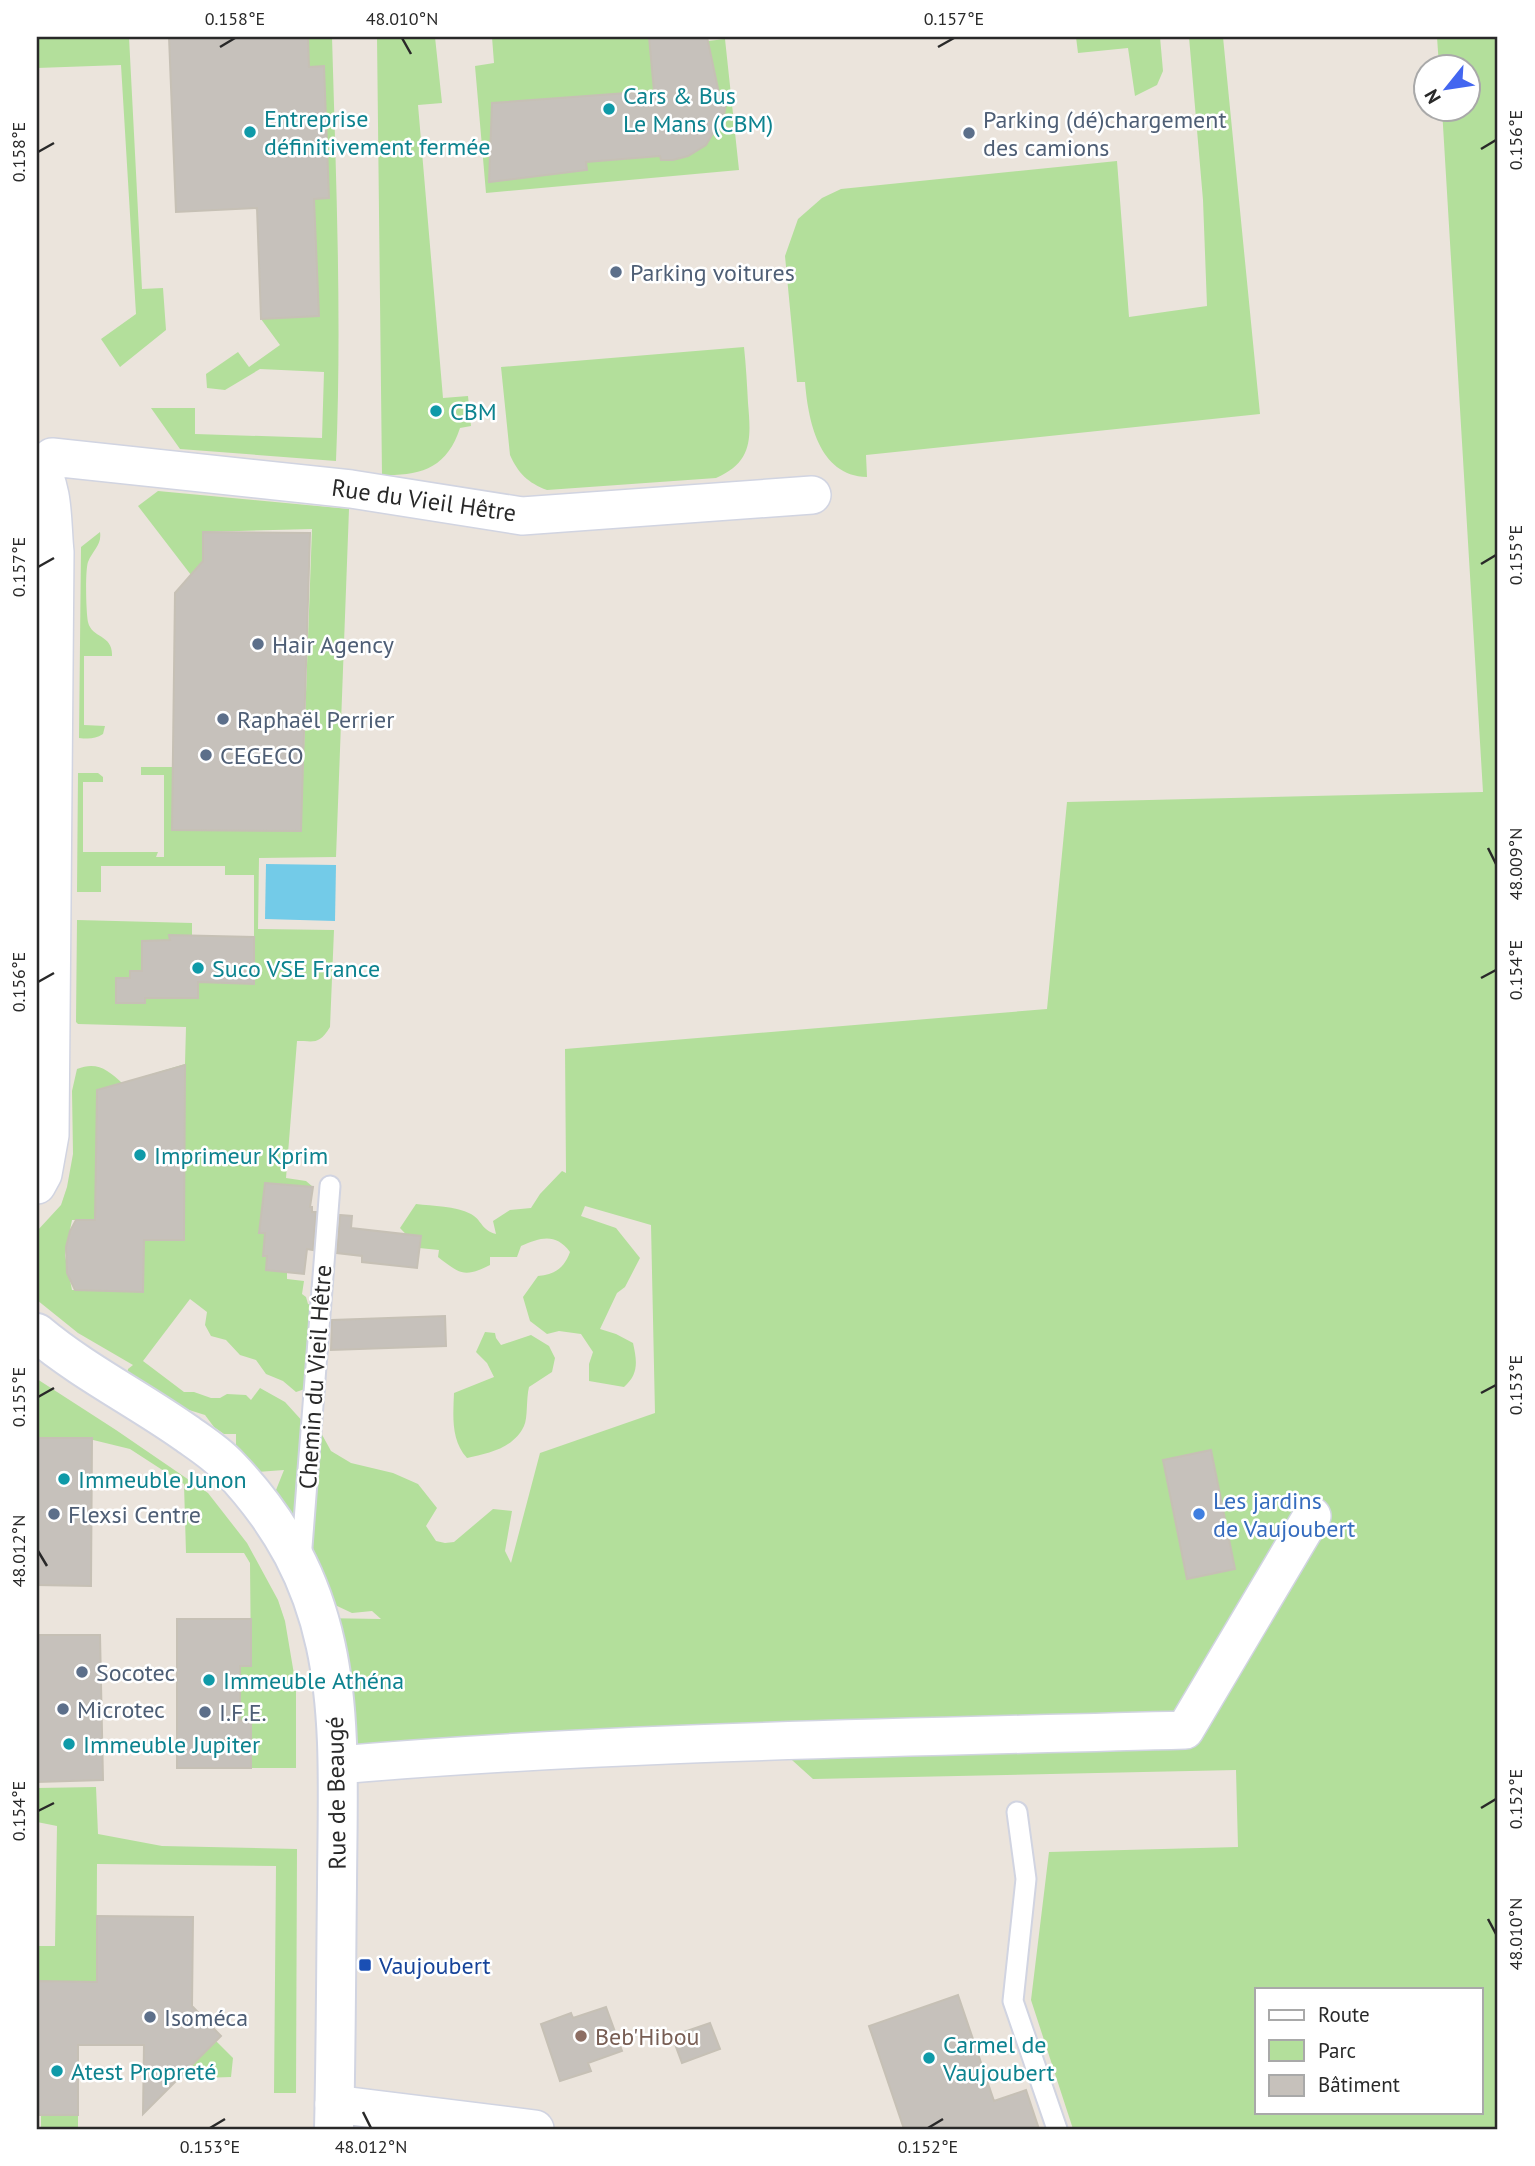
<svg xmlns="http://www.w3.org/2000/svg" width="1535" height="2166" font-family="'PT Sans',sans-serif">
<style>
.green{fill:#b3df9b;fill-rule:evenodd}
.water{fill:#73cbe8}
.building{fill:#c6c1bb;stroke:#c6c0b5;stroke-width:2}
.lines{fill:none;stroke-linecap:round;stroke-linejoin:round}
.service-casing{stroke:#d1d4e1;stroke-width:23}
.minor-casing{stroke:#d1d4e1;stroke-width:40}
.tertiary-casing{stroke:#d1d4e1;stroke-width:42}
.service{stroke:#fff;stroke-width:19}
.minor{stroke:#fff;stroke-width:37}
.tertiary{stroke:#fff;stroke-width:38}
.ticks{fill:none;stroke:#292929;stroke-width:2.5}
.culture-dot{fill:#0f9aa8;stroke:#fff;stroke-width:2.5}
.service-dot{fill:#5c6f8a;stroke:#fff;stroke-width:2.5}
.shop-dot{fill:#3f7fe0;stroke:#fff;stroke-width:2.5}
.transit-dot{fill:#1a4fb4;stroke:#fff;stroke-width:2.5}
.education-dot{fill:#8d6e63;stroke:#fff;stroke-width:2.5}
.labels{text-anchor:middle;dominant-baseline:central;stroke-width:5;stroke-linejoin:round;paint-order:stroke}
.culture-label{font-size:24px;fill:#0d838f;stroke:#fff;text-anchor:start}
.service-label{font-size:24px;fill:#4e5e75;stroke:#fff;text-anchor:start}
.street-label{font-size:24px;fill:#292929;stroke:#fff}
.shop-label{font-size:24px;fill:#366cbe;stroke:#fff;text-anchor:start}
.transit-label{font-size:24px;fill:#164399;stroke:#fff;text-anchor:start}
.education-label{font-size:24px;fill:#785e54;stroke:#fff;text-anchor:start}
.neatline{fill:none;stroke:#292929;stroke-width:2.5}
.ticks-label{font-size:18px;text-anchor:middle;fill:#292929}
</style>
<rect width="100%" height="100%" fill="#ebe4dc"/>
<path class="green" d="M 37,37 L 129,37 L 142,289 L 163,288 L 166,330 L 120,367 L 101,339 L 136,314 L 121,65 L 37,68 Z
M 308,37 L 332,37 C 336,178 342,320 336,461 L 180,449 L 151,408 L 195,408 L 195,434 L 322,438 L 324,372 L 260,369 L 225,390 L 207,388 L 206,374 L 238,352 L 249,367 L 280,345 L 261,319 L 314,199 L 329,198 L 324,67 L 309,67 Z
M 377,37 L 435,37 L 442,103 L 418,105 L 443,398 L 468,396 L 471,426 L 460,428 C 447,468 421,476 382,475 Z
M 492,37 L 649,37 L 654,91 L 492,103 L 489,182 L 587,170 L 586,162 L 660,156 L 662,160 C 699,159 721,135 727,99 L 720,98 L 708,41 L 725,39 L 739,170 L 486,193 L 475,66 L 494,63 Z
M 1076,37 L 1160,37 L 1163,71 L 1157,85 L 1135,96 L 1128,48 L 1078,53 Z
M 1189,37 L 1223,37 L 1260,414 L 866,455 L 867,477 C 818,476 808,419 805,382 L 797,382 L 785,256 L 798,219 L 822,198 L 841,189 L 1117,161 L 1129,317 L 1207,306 L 1203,200 Z
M 1437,37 L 1498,37 L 1498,2129 L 1073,2129 L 1031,2000 L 1049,1852 L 1238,1847 L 1236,1770 L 813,1779 L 772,1742 L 338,1765 L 320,1618 L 381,1619 L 372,1611 L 352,1613 L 335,1605 L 272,1500 L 284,1470 L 257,1472 L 236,1454 L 236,1434 L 224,1434 L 214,1427 L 205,1415 L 170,1404 L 127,1379 L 128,1369 L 133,1365 L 78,1333 L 37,1300 L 37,1231 L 61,1205 L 67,1187 L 73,1154 L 72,1091 L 77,1069 C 97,1061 108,1070 122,1083 L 185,1064 L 186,1027 L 78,1024 L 76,1022 L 77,920 L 192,923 L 192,935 L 170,935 L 170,940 L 142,941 L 142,971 L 130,978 L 116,979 L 117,1003 L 145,1003 L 145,980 L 167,998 L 198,998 L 198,982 L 254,984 L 254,875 L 225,875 L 225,866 L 101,866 L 101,892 L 77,892 L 78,773 L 98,773 L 103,777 L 103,782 L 83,782 L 83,852 L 158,852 L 156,857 L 164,857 L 164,775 L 141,775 L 141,767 L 173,767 L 301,830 L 312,529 L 203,532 L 203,561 L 191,575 L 138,506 L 158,491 L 349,509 L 336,857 L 259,858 L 258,929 L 334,930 L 330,1027 C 319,1045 315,1041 297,1041 L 286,1178 L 306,1181 L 313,1187 L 265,1183 L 259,1232 L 265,1233 L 263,1255 L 267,1256 L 266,1269 L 287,1272 L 287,1279 L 304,1281 L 302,1294 L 306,1297 L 308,1304 L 312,1305 L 305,1389 L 296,1392 L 283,1381 L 266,1374 L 256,1360 L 240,1355 L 226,1340 L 211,1336 L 205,1325 L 207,1312 L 190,1299 L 143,1361 L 184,1392 L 194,1392 L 211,1398 L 220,1398 L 227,1394 L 246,1395 L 251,1400 L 260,1388 L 285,1402 L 305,1424 L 320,1431 L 331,1451 L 351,1463 L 393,1473 L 418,1484 L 437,1508 L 426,1526 L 436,1541 L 445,1543 L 454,1542 L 493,1509 L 512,1511 L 505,1551 L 511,1563 L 540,1453 L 655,1413 L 651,1225 L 585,1206 L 581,1216 L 616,1228 L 640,1258 L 625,1287 L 617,1293 L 600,1329 L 616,1334 L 633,1343 C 637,1361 639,1374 624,1387 L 589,1381 L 589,1364 L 593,1352 L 581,1334 L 559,1331 L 547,1334 L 530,1321 L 523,1297 L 538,1276 C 556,1274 564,1268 570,1252 C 556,1233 541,1237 521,1246 L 517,1257 L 490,1257 L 490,1265 C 464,1278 460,1274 438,1257 L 439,1250 L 419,1248 L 400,1228 L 416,1204 C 433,1206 455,1206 471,1214 C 482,1220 481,1230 496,1234 L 493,1221 L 510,1210 L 531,1208 L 540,1194 L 562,1171 L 566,1173 L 565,1049 L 1047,1009 L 1067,802 L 1483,792 L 1442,109 L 1468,108 L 1468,66 L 1439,66 ZM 185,1065 L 184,1240 L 144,1240 L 143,1291 L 72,1290 L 65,1255 L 72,1220 L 95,1220 L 97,1090 ZM 1257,1989 L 1481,1989 L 1481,2112 L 1257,2112 Z
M 744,347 C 746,366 747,384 748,403 C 751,438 753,462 716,478 L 547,490 C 528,483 518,473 510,455 L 501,367 Z
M 100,532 C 102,545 93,550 88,562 C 85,571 86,612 88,622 C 92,639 113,634 112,656 L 84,656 L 84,725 L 105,726 L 103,734 C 95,739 89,739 79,738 L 81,547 Z
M 485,1332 L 495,1333 L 496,1338 L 501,1345 L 531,1335 L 549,1346 L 555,1358 L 552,1372 L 529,1387 C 526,1399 528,1418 524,1426 C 513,1449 488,1453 467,1458 C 451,1440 453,1417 454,1393 L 494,1377 L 487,1363 L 476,1352 Z
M 37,1379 L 116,1430 L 208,1493 L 247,1543 L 278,1600 L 285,1621 L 296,1686 L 296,1768 L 251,1768 L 251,1721 L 240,1721 L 240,1666 L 251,1665 L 250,1563 L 244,1553 L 186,1553 L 184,1484 L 130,1449 L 85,1438 L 37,1438 Z
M 96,1787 L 98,1834 L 162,1846 L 297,1849 L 296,2093 L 274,2093 L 276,1866 L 97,1864 L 96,2028 L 78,1982 L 37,1981 L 37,1946 L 55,1946 L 57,1826 L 37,1822 L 37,1788 Z
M 216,2041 L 233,2058 L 231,2077 L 202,2078 L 191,2066 Z
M 41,2115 L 78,2115 L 78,2129 L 41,2129 Z"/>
<path class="water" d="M 266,864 L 336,865 L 335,921 L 265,919 Z"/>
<path class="building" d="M 169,37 L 308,37 L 309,67 L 324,66 L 329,198 L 314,199 L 319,316 L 261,319 L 257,208 L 176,212 Z
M 649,37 L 707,37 L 720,98 L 727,99 L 724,115 L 706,145 L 688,156 L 673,160 L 661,160 L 660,156 L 586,162 L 587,170 L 489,182 L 492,103 L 654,91 Z
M 203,532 L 310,533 L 301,831 L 172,830 L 175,593 L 203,561 Z
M 169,935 L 254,937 L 254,984 L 198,982 L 198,998 L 145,998 L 145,1003 L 116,1003 L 116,978 L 130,978 L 130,971 L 142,971 L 142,941 L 170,940 Z
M 185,1065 L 184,1240 L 144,1240 L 143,1292 L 75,1290 L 67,1273 L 66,1247 L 70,1231 L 76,1220 L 95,1220 L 97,1090 Z
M 265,1183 L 313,1187 L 310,1207 L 312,1207 L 312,1212 L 316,1212 L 313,1250 L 307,1249 L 304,1274 L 266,1270 L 267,1256 L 263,1256 L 265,1233 L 259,1233 Z
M 340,1215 L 352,1216 L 351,1228 L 421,1236 L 417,1268 L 362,1262 L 362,1256 L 337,1253 Z
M 445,1316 L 446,1346 L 331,1350 L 332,1320 Z
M 37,1438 L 92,1438 L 91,1586 L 37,1585 Z
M 1211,1450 L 1235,1569 L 1187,1579 L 1163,1460 Z
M 177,1619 L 251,1619 L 251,1666 L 240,1666 L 240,1721 L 251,1721 L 251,1768 L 177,1768 Z
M 37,1635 L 100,1635 L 103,1780 L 37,1782 Z
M 97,1916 L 193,1917 L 192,2006 L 221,2036 L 143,2114 L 144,2045 L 78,2045 L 78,2115 L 37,2115 L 37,1981 L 97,1982 Z
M 958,1995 L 994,2101 L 1026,2090 L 1039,2129 L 904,2129 L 869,2026 Z
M 606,2007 L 622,2051 L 588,2063 L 591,2071 L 560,2081 L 541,2024 L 571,2013 L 573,2018 Z
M 710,2023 L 720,2049 L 682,2063 L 672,2036 Z"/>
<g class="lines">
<defs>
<path id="service" d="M 301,1560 L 330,1186
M 1017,1812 L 1026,1879 L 1013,2001 L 1057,2129"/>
<path id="minor" d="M 37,464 C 55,486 52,525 55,552 L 50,1135 L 43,1174 L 37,1185
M 40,467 L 52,457 L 351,489 L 522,516 L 812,495
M 338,1765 C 619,1741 903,1738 1185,1730 L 1312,1516
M 334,2104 L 535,2129"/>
<path id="tertiary" d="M 37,1333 C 82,1371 138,1399 186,1433 C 200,1443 216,1453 228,1466 C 351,1594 338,1721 337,1886 C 336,1967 336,2048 334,2129"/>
</defs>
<use href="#service" class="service-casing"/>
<use href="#minor" class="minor-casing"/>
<use href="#tertiary" class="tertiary-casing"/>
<use href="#service" class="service"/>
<use href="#minor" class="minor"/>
<use href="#tertiary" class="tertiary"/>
</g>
<path class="ticks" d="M 402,38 L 411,54M 220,47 L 235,38M 938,47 L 954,38M 1481,149 L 1496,140M 38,152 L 54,143M 1481,564 L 1496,555M 38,567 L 54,558M 1488,848 L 1496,864M 1481,978 L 1496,970M 38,982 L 54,973M 1481,1393 L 1496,1385M 38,1397 L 54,1388M 38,1551 L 47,1566M 1481,1808 L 1496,1799M 38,1811 L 54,1803M 1488,1919 L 1496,1934M 363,2112 L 371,2128M 210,2128 L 225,2119M 928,2128 L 943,2119"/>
<g class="culture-dot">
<circle cx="609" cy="109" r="7"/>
<circle cx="250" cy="132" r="7"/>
<circle cx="436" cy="411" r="7"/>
<circle cx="198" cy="968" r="7"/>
<circle cx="140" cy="1155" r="7"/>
<circle cx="64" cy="1479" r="7"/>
<circle cx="209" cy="1680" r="7"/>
<circle cx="69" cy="1744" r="7"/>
<circle cx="929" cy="2058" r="7"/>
<circle cx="57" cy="2071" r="7"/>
</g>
<g class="service-dot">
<circle cx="969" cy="133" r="7"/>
<circle cx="616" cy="272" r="7"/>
<circle cx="258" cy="644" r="7"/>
<circle cx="223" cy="719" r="7"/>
<circle cx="206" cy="755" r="7"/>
<circle cx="54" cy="1514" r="7"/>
<circle cx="82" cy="1672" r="7"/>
<circle cx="63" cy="1709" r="7"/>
<circle cx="205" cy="1712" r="7"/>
<circle cx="150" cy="2017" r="7"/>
</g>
<circle class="shop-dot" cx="1199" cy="1514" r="7"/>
<rect class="transit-dot" x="358" y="1958" width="14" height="14" rx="3.5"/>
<circle class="education-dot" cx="581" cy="2036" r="7"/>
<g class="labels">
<g class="culture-label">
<text x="623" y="95">Cars &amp; Bus<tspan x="623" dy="28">Le Mans (CBM)</tspan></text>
<text x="264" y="118">Entreprise<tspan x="264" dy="28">définitivement fermée</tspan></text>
<text x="450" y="411">CBM</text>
<text x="212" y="968">Suco VSE France</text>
<text x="154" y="1155">Imprimeur Kprim</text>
<text x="78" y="1479">Immeuble Junon</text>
<text x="223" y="1680">Immeuble Athéna</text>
<text x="83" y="1744">Immeuble Jupiter</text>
<text x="943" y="2044">Carmel de<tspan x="943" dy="28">Vaujoubert</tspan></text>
<text x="71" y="2071">Atest Propreté</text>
</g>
<g class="service-label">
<text x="983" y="119">Parking (dé)chargement<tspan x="983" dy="28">des camions</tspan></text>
<text x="630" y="272">Parking voitures</text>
<text x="272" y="644">Hair Agency</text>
<text x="237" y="719">Raphaël Perrier</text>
<text x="220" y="755">CEGECO</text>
<text x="68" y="1514">Flexsi Centre</text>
<text x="96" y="1672">Socotec</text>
<text x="77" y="1709">Microtec</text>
<text x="219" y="1712">I.F.E.</text>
<text x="164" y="2017">Isoméca</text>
</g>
<g class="street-label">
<text transform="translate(424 500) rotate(8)">Rue du Vieil Hêtre</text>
<text transform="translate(315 1377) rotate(-86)">Chemin du Vieil Hêtre</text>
<text transform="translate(336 1793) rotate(-91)">Rue de Beaugé</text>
</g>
<g class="shop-label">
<text x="1213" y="1500">Les jardins<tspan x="1213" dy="28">de Vaujoubert</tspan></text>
</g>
<g class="transit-label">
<text x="379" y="1965">Vaujoubert</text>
</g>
<g class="education-label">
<text x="595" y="2036">Beb'Hibou</text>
</g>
</g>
<rect width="1535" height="2166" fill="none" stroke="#ffffff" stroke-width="77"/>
<rect x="1255" y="1988" width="228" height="126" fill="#ffffff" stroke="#a9a9a9" stroke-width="2"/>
<rect x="1269" y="2010" width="35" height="10" fill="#ffffff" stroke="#a9a9a9" stroke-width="2"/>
<text x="1318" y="2022" font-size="21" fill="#292929">Route</text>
<rect x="1269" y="2040" width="35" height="21" fill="#b3df9b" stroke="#a9a9a9" stroke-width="2"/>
<text x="1318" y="2058" font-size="21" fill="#292929">Parc</text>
<rect x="1269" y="2075" width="35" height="21" fill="#c6c1bb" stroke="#a9a9a9" stroke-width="2"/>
<text x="1318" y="2092" font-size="21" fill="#292929">Bâtiment</text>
<g transform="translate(1447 88) rotate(240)"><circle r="33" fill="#ffffff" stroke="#a9a9a9" stroke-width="2"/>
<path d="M0-5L12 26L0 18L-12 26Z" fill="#4366f0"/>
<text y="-10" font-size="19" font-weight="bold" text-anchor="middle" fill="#292929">N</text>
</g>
<rect x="38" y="38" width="1458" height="2090" class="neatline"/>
<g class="ticks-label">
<text x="235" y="25">0.158°E</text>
<text x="402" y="25">48.010°N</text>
<text x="954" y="25">0.157°E</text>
<text transform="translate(1516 140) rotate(-90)" y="6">0.156°E</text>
<text transform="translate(19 152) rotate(-90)" y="6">0.158°E</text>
<text transform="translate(1516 555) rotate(-90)" y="6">0.155°E</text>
<text transform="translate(19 567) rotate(-90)" y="6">0.157°E</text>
<text transform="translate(1516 864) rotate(-90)" y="6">48.009°N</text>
<text transform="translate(1516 970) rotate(-90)" y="6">0.154°E</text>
<text transform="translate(19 982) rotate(-90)" y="6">0.156°E</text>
<text transform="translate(1516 1385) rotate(-90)" y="6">0.153°E</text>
<text transform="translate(19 1397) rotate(-90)" y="6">0.155°E</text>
<text transform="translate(19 1551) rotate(-90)" y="6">48.012°N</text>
<text transform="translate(1516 1799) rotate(-90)" y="6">0.152°E</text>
<text transform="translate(19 1811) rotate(-90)" y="6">0.154°E</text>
<text transform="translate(1516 1934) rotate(-90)" y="6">48.010°N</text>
<text x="210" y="2153">0.153°E</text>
<text x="371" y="2153">48.012°N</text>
<text x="928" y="2153">0.152°E</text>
</g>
</svg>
